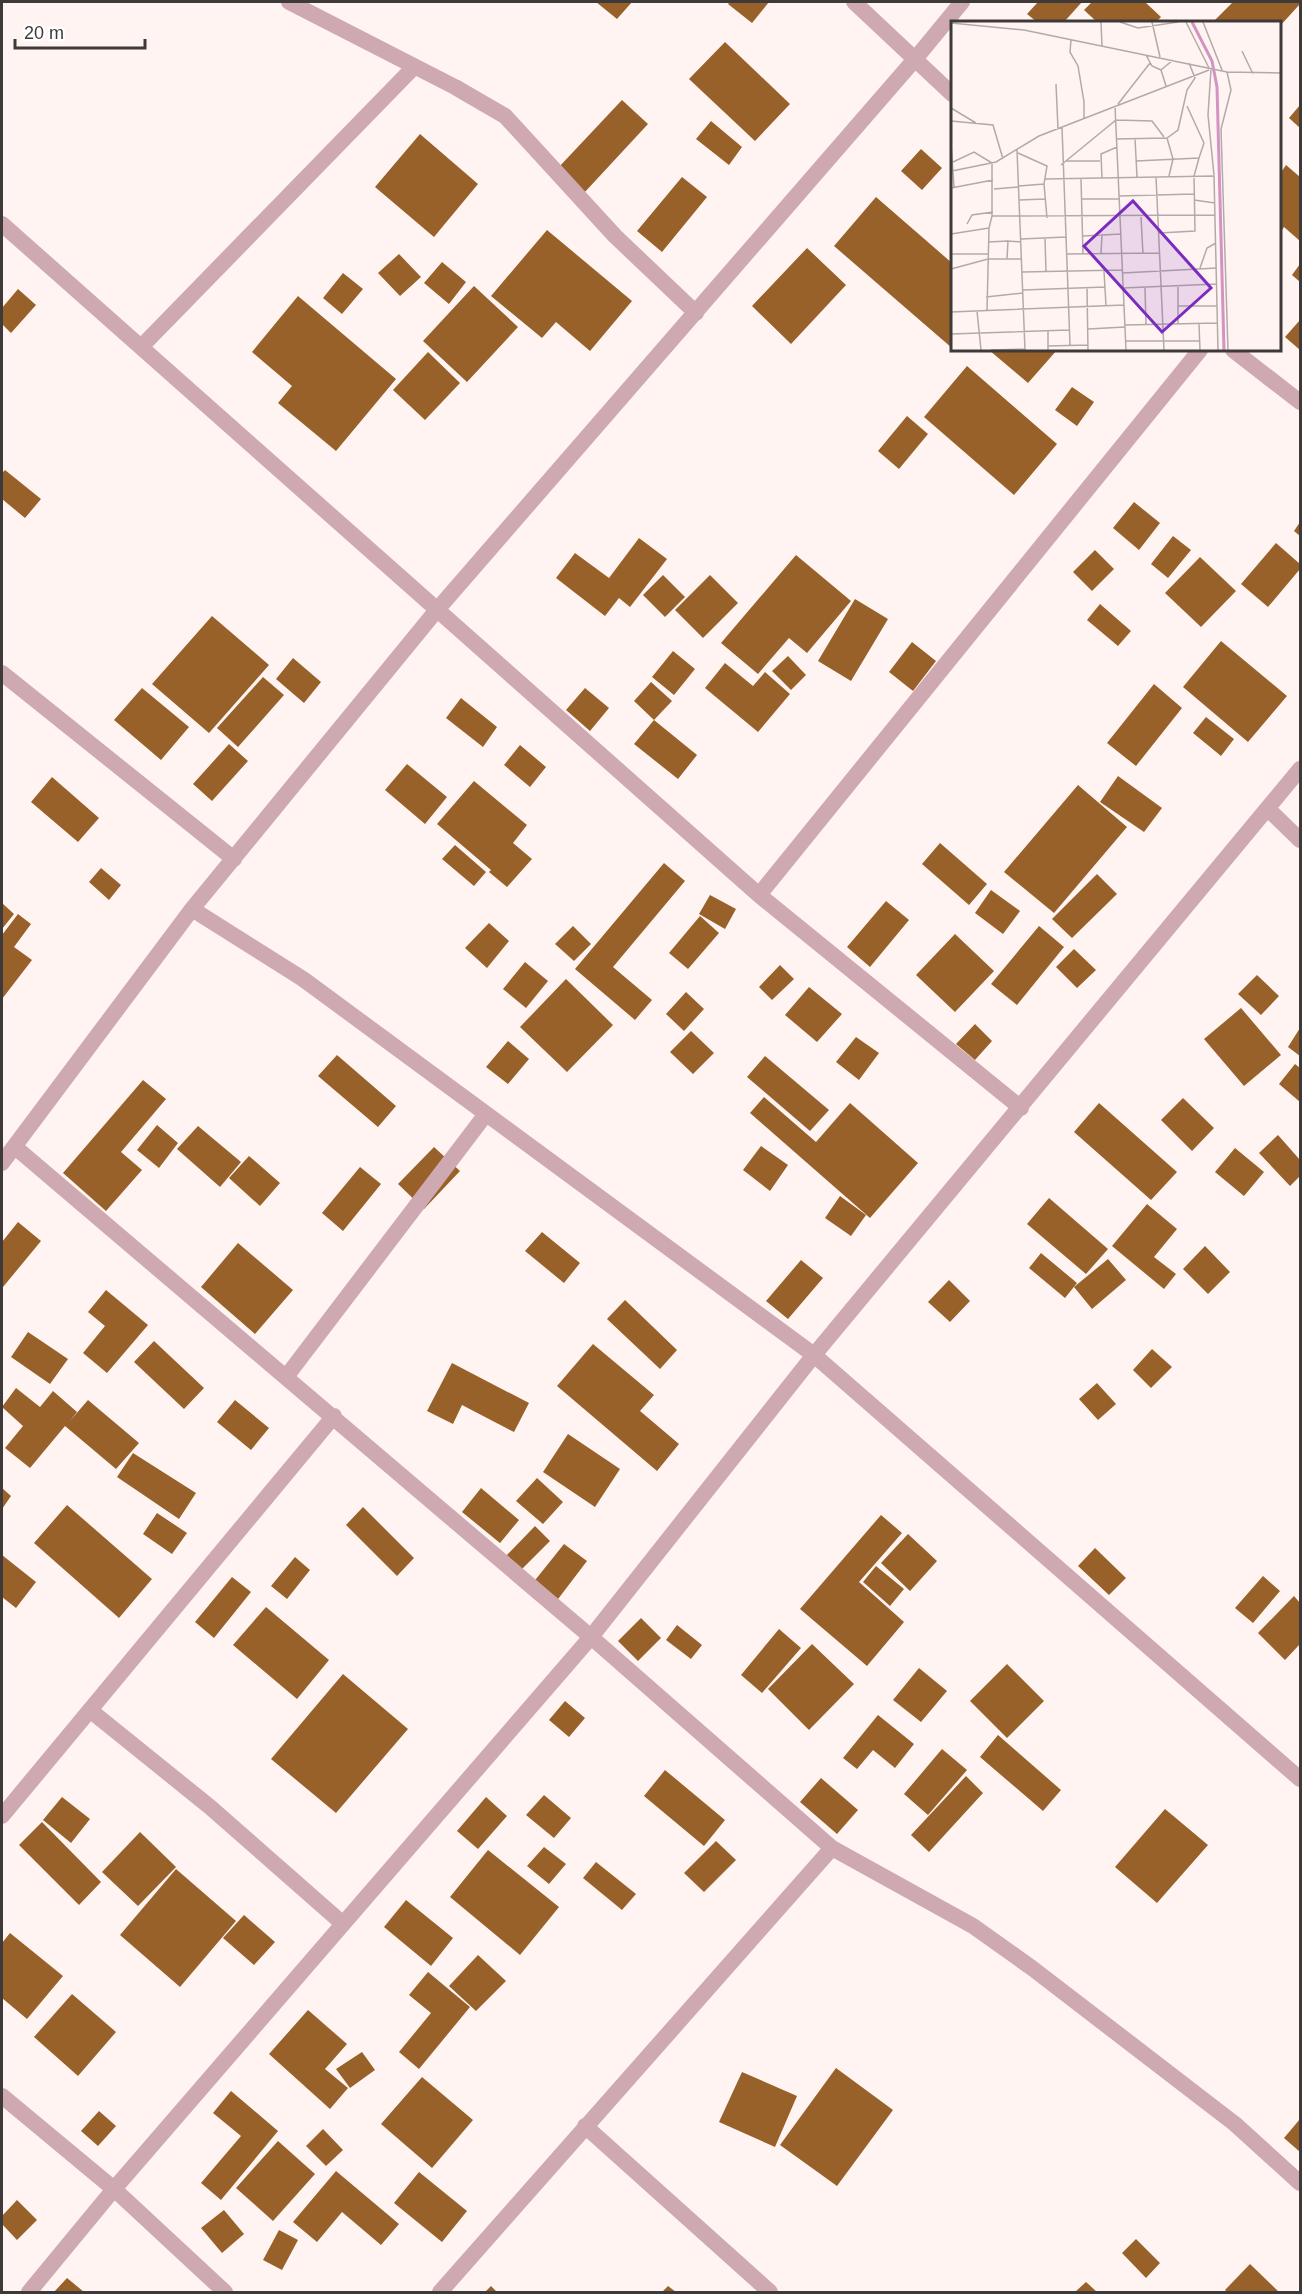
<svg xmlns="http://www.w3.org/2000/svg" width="1302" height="2294" font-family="Arial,sans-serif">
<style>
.building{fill:#986129}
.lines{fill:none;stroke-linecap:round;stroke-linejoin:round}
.minor{stroke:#cfa9b1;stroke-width:16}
.inset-river{fill:none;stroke:#d393c3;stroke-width:3}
.inset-road{fill:none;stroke:#b2aaa8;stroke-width:1.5}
.view{fill:#7b2cbf;fill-opacity:0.15;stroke:#7b2cbf;stroke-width:3}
.inset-edge{fill:none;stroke:#3e3a39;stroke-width:3}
</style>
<rect width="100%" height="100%" fill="#fff4f2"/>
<path class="building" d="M 596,2 L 632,2 L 617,19 Z
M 730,2 L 769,2 L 752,23 L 728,4 Z
M 1038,2 L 1082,2 L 1064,22 L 1037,22 L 1027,14 Z
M 1092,2 L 1145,2 L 1161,17 L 1156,22 L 1097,22 L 1084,10 Z
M 1233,2 L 1300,2 L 1300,4 L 1280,26 L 1280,22 L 1213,22 Z
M 725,42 L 790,104 L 755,141 L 689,79 Z
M 622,100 L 648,124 L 584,193 L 558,168 Z
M 1300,105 L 1300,128 L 1289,118 Z
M 711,121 L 742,147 L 729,165 L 696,139 Z
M 420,134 L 478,184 L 434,237 L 375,187 Z
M 921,149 L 942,168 L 922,190 L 901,171 Z
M 1286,165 L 1300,177 L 1300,241 L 1284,227 L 1280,233 L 1280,174 Z
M 682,177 L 707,197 L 662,252 L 637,231 Z
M 876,197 L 952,263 L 952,348 L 834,246 Z
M 547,230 L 632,301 L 590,351 L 556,322 L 542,338 L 491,296 Z
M 807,248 L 846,285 L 791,344 L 752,306 Z
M 399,254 L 421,277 L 400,296 L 378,273 Z
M 442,262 L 466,282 L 449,304 L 424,283 Z
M 1300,264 L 1300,282 L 1292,275 Z
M 343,273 L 363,289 L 342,314 L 323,298 Z
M 474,286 L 518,327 L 467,382 L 423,341 Z
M 18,289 L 36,305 L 11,333 L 2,324 L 2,308 Z
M 298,296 L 396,379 L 336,451 L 278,403 L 292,386 L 252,352 Z
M 1300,320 L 1300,350 L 1285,337 Z
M 989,350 L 1057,350 L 1028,383 Z
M 428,352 L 460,383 L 425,420 L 393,390 Z
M 967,366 L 1057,444 L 1014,495 L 924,417 Z
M 1072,387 L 1094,402 L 1077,426 L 1055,410 Z
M 907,416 L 928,434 L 899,469 L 878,451 Z
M 5,470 L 41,499 L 25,518 L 2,499 L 2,473 Z
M 1134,502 L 1160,523 L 1139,550 L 1113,528 Z
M 1300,522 L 1300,536 L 1294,531 Z
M 1173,536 L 1191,550 L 1168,578 L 1151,564 Z
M 639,538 L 667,559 L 630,607 L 619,598 L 605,616 L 556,578 L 575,553 L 609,578 Z
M 1276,543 L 1300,564 L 1300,569 L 1268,607 L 1241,584 Z
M 1095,550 L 1114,569 L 1092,591 L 1073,572 Z
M 796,555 L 851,601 L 807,653 L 789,638 L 758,674 L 721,643 Z
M 1200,557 L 1236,591 L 1201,627 L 1165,593 Z
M 663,575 L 685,597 L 665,617 L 643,595 Z
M 710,575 L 738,603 L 703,638 L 675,610 Z
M 855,599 L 888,619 L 851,681 L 818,661 Z
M 1100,604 L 1131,631 L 1118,646 L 1087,620 Z
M 212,616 L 269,665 L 209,733 L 152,684 Z
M 1221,641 L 1287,696 L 1248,742 L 1183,687 Z
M 912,642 L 936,661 L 913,691 L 889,672 Z
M 673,651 L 695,669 L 674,695 L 652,677 Z
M 788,656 L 806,675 L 791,690 L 772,671 Z
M 293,658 L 321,682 L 304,703 L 276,679 Z
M 725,663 L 753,686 L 765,672 L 790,694 L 758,732 L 705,688 Z
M 263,677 L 284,695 L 238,747 L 217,728 Z
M 651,682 L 672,701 L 654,720 L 697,755 L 678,779 L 634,744 L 654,720 L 634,701 Z
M 1154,684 L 1182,708 L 1136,766 L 1107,743 Z
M 142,688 L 189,727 L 161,760 L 114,720 Z
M 585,688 L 609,708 L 590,731 L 566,710 Z
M 461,698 L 497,727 L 483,747 L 446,718 Z
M 1206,717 L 1234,739 L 1221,756 L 1193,733 Z
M 229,744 L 248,761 L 212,801 L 193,784 Z
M 520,745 L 546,767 L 530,787 L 504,765 Z
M 407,764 L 447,797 L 425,824 L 385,790 Z
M 1118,776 L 1162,808 L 1144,832 L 1100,802 Z
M 52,777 L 99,818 L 78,842 L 31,802 Z
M 474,781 L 527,825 L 513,843 L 532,859 L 507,887 L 489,872 L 491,870 L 437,824 Z
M 1078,785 L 1127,827 L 1054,913 L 1004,872 Z
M 940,843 L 987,884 L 969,905 L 922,864 Z
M 455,845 L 486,872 L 474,886 L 442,859 Z
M 664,863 L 685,881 L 613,967 L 652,1000 L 635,1020 L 575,969 Z
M 101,868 L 121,885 L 109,900 L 89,882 Z
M 1097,874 L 1117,894 L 1072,938 L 1052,919 Z
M 991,890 L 1020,911 L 1003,934 L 975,913 Z
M 710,895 L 736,909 L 725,929 L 699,914 Z
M 886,901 L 909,920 L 870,967 L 847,947 Z
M 2,903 L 14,914 L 2,929 Z
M 18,914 L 31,924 L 14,947 L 32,960 L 2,999 L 2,935 Z
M 700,916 L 719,933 L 688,969 L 669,953 Z
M 489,923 L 509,941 L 487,968 L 465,948 Z
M 573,926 L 591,944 L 574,961 L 555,944 Z
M 1039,926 L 1064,947 L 1017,1005 L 991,984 Z
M 955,934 L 994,971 L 955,1012 L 916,975 Z
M 1074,949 L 1096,970 L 1077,988 L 1056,967 Z
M 525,962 L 548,981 L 526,1008 L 503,989 Z
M 780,965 L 794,979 L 772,1000 L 759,987 Z
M 1257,975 L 1279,996 L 1261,1015 L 1238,994 Z
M 566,979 L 613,1025 L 567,1072 L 520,1027 Z
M 809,987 L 842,1014 L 817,1042 L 785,1015 Z
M 686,992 L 704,1009 L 684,1031 L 666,1014 Z
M 1241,1008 L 1281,1055 L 1244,1086 L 1204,1039 Z
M 975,1024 L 992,1041 L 975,1060 L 956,1044 Z
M 1300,1028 L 1300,1056 L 1288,1047 Z
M 691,1031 L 714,1053 L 693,1074 L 670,1052 Z
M 856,1037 L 879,1053 L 859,1080 L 836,1062 Z
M 508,1041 L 529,1059 L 508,1084 L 486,1067 Z
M 337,1055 L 396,1106 L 378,1127 L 318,1076 Z
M 765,1056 L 829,1110 L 810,1131 L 747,1077 Z
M 1295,1064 L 1300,1068 L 1300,1102 L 1279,1084 Z
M 143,1080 L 166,1099 L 121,1152 L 142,1170 L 106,1211 L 63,1173 Z
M 764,1097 L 816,1142 L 850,1103 L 918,1163 L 870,1218 L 750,1113 Z
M 1183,1098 L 1214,1128 L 1192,1151 L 1161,1120 Z
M 1099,1103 L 1177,1172 L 1151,1200 L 1074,1132 Z
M 157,1125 L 178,1143 L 159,1168 L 137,1150 Z
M 198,1126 L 241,1162 L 220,1187 L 177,1149 Z
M 1278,1135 L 1300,1160 L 1300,1176 L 1290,1186 L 1259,1153 Z
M 761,1146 L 788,1165 L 770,1191 L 743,1170 Z
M 434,1147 L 460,1171 L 424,1209 L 398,1184 Z
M 1235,1148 L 1264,1172 L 1244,1196 L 1215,1172 Z
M 249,1156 L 280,1183 L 260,1206 L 229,1178 Z
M 360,1167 L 381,1184 L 343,1231 L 322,1213 Z
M 840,1196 L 866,1215 L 851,1236 L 825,1218 Z
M 1049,1198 L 1108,1249 L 1086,1274 L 1027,1224 Z
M 1147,1204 L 1177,1229 L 1154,1257 L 1176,1274 L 1164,1289 L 1112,1246 Z
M 18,1222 L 41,1241 L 3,1287 L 2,1242 Z
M 542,1232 L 580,1263 L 564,1283 L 525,1251 Z
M 238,1243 L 293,1290 L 255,1334 L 201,1287 Z
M 1205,1246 L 1230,1272 L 1208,1294 L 1183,1269 Z
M 1041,1253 L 1077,1283 L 1065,1298 L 1029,1268 Z
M 1108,1259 L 1126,1280 L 1092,1309 L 1074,1287 Z
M 801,1260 L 823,1278 L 788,1319 L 766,1301 Z
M 949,1280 L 970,1301 L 950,1322 L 928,1302 Z
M 106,1290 L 148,1325 L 107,1373 L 83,1353 L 105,1326 L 88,1312 Z
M 625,1300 L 677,1350 L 660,1369 L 607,1319 Z
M 28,1332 L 68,1359 L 50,1384 L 11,1357 Z
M 154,1341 L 204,1388 L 184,1409 L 134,1362 Z
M 593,1344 L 654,1395 L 640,1411 L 679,1444 L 657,1471 L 557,1386 Z
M 1152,1349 L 1172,1367 L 1151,1388 L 1133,1370 Z
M 452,1363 L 529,1403 L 514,1432 L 462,1405 L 453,1424 L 427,1411 Z
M 1097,1383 L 1116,1404 L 1098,1420 L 1079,1399 Z
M 16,1388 L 40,1407 L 53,1391 L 77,1412 L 69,1422 L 88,1400 L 139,1443 L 116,1469 L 65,1426 L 30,1468 L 5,1448 L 23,1426 L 2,1407 Z
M 235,1400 L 269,1428 L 251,1450 L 217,1422 Z
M 568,1434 L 620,1469 L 595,1507 L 543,1472 Z
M 133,1453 L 196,1493 L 179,1519 L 117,1477 Z
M 537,1478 L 563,1502 L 543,1524 L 516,1501 Z
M 2,1488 L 11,1496 L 2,1509 Z
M 481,1488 L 519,1520 L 500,1543 L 462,1512 Z
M 67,1505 L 152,1579 L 119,1618 L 34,1543 Z
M 363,1507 L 414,1558 L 397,1576 L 346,1525 Z
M 157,1513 L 187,1533 L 172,1554 L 143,1534 Z
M 881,1515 L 902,1533 L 859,1582 L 904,1622 L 867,1666 L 800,1609 Z
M 535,1526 L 550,1541 L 521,1570 L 506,1556 Z
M 908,1534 L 937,1561 L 910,1591 L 881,1563 Z
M 564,1544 L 587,1561 L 555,1603 L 532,1584 Z
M 1095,1548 L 1126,1578 L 1109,1595 L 1078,1566 Z
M 2,1555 L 36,1582 L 16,1608 L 2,1597 Z
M 295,1557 L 310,1570 L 287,1599 L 271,1586 Z
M 876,1566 L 904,1589 L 890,1606 L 863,1582 Z
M 1263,1576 L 1280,1591 L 1253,1623 L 1235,1608 Z
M 232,1577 L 251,1592 L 214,1638 L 195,1622 Z
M 1294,1596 L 1300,1603 L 1300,1644 L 1285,1660 L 1258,1633 Z
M 266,1607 L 329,1660 L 297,1699 L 233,1645 Z
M 641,1618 L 661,1638 L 638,1661 L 618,1641 Z
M 677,1625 L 702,1645 L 691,1659 L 666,1640 Z
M 779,1629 L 801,1648 L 762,1693 L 741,1675 Z
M 812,1644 L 854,1684 L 809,1730 L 768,1689 Z
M 1007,1664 L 1044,1701 L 1007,1738 L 970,1701 Z
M 919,1668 L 947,1691 L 921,1722 L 893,1700 Z
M 343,1674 L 408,1729 L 336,1813 L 271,1759 Z
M 565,1701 L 585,1718 L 569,1737 L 549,1720 Z
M 878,1715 L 914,1744 L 895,1768 L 873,1750 L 857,1769 L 843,1758 Z
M 998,1735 L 1061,1790 L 1043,1811 L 980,1757 Z
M 942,1749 L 967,1770 L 928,1815 L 904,1794 Z
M 665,1770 L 725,1820 L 704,1846 L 644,1796 Z
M 966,1776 L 983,1793 L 929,1852 L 911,1835 Z
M 821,1778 L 858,1810 L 837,1834 L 800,1802 Z
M 544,1795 L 571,1818 L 554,1838 L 526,1815 Z
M 62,1797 L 90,1819 L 71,1843 L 43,1820 Z
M 486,1797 L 507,1816 L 478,1849 L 457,1831 Z
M 1165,1809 L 1208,1845 L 1157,1903 L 1115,1867 Z
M 42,1822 L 101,1882 L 79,1905 L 19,1845 Z
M 140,1832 L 176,1867 L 138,1906 L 102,1872 Z
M 716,1841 L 736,1860 L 704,1892 L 684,1873 Z
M 544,1847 L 566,1864 L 549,1884 L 527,1866 Z
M 488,1850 L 559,1907 L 520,1955 L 450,1897 Z
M 596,1862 L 636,1894 L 622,1910 L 583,1878 Z
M 176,1869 L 236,1921 L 180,1987 L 120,1935 Z
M 406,1900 L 453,1938 L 431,1966 L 384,1927 Z
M 244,1915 L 275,1942 L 254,1965 L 223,1938 Z
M 10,1933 L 63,1976 L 27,2019 L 2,1998 L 2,1943 Z
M 478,1955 L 506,1981 L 476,2011 L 449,1986 Z
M 428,1972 L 470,2007 L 419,2069 L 399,2052 L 431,2013 L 409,1995 Z
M 72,1994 L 116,2032 L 78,2076 L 34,2037 Z
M 308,2010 L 347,2044 L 325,2069 L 348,2088 L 330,2109 L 269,2054 Z
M 362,2052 L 375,2070 L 350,2088 L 336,2069 Z
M 836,2068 L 893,2110 L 837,2186 L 780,2145 Z
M 742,2072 L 797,2096 L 775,2147 L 719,2122 Z
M 422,2077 L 473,2120 L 432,2168 L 381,2124 Z
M 231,2091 L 278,2131 L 221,2200 L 201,2183 L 241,2136 L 213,2113 Z
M 99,2111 L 116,2126 L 98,2146 L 81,2131 Z
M 1300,2119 L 1300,2152 L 1284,2138 Z
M 323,2129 L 343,2150 L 326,2166 L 306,2146 Z
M 278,2141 L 315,2174 L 273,2221 L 236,2188 Z
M 336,2171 L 399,2224 L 381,2245 L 342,2212 L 317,2242 L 293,2222 Z
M 419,2172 L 467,2211 L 442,2242 L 394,2203 Z
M 17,2200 L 37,2220 L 17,2240 L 2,2224 L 2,2216 Z
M 224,2210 L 244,2234 L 222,2253 L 201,2228 Z
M 279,2230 L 298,2240 L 282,2270 L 263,2260 Z
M 1136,2239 L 1160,2263 L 1146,2278 L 1122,2253 Z
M 1250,2264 L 1279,2292 L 1227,2292 L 1225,2290 Z
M 67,2278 L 84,2292 L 54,2292 Z
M 1086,2282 L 1097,2292 L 1075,2292 Z
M 491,2286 L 497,2292 L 485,2292 Z
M 668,2286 L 676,2292 L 662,2292 Z"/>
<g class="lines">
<path class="minor" d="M 289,2 L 455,87 L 505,116 L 615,236 L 696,313
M 854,2 L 952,94
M 2,224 L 759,895 L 1021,1108
M 141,347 L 414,67
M 1233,350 L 1300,402
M 2,673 L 234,859
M 1268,809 L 1300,840
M 759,895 L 1200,350
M 192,909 L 303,979 L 814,1355 L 1300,1779
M 15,1147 L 591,1637 L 832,1848 L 973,1926 L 1032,1968 L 1235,2124 L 1300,2183
M 2,1163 L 192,909 L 436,611 L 916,58 L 962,2
M 286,1377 L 486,1114
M 91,1711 L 210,1807 L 342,1923
M 2,1816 L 334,1416
M 2,2096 L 114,2189 L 225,2292
M 585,2126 L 770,2292
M 29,2292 L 114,2189 L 591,1637 L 814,1355 L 1300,769
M 440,2292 L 832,1848"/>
</g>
<g transform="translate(951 21)">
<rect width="330" height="330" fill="#fff4f2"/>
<path class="inset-river" d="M 241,1 L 261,40 L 266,66 L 273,329"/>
<path class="inset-road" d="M 150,1 L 151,25M 169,1 L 187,7 L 227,1M 201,1 L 209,36M 235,1 L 258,47M 252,1 L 271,49M 0,2 L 73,9 L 276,51 L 330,52M 120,19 L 119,31 L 127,45 L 133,81 L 133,98M 291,30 L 302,53M 195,34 L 201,45 L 210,49M 260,48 L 257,94 L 263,154M 276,51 L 280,69 L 270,108 L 277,329M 105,63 L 107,108M 215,65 L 210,49 L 222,39M 167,83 L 199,42M 164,85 L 175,329M 236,85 L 253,122M 0,87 L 25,102M 0,100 L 42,104 L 52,138M 111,106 L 119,324M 184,117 L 186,156M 216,117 L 222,138 L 218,155M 165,118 L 216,117 L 227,109 L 236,69 L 244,57 L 238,42M 0,123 L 3,166M 66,129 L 74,329M 67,132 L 96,145 L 93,163 L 96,197M 115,140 L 149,140M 185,140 L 248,137 L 253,122M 2,141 L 23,131 L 41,142M 41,143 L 41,195M 110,144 L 165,99 L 201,100 L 213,116M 1,150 L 45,141 L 88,115 L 258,49M 205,156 L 213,329M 151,157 L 150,133 L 166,126M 94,158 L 263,155 L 267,329M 130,158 L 132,233M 68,165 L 93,163M 0,167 L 42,159M 43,168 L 68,166M 168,175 L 243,173M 131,178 L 168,178M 68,179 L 94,178M 243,179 L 264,182M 190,196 L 192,233M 16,203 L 21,194 L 42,191M 208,212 L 244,210 L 243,155 L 248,137M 0,213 L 38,207M 132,215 L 170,213M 94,217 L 95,251M 70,218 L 115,216M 37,221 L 57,220M 0,233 L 37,233M 115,233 L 209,232M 150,233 L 151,213M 56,238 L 57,220 L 70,221M 249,247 L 256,227 L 265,222M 0,248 L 37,238 L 71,238M 153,250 L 155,285M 71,251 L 171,249M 171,252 L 266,247M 227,266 L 227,304M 136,267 L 137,329M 172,267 L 266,263M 194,267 L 195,304M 72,269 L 154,266M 35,276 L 72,272M 227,285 L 266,285M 26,290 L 30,329M 36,290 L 38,207 L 41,195 L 264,194M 0,291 L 173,284M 248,303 L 249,329M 174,304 L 267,302M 137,308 L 174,306M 97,310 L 97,329M 0,313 L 118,309M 175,320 L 248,320M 97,325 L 137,324M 40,329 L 74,328"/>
<path class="view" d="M 182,180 L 260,267 L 211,311 L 133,225 Z"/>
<rect width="330" height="330" class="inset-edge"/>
</g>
<rect width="1302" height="2294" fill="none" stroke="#3e3a39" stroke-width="6"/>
<path d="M15 39v9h130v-9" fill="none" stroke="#3e3a39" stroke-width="3"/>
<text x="24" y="39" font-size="18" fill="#3e3a39" stroke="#ffffff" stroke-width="4.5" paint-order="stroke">20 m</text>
</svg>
